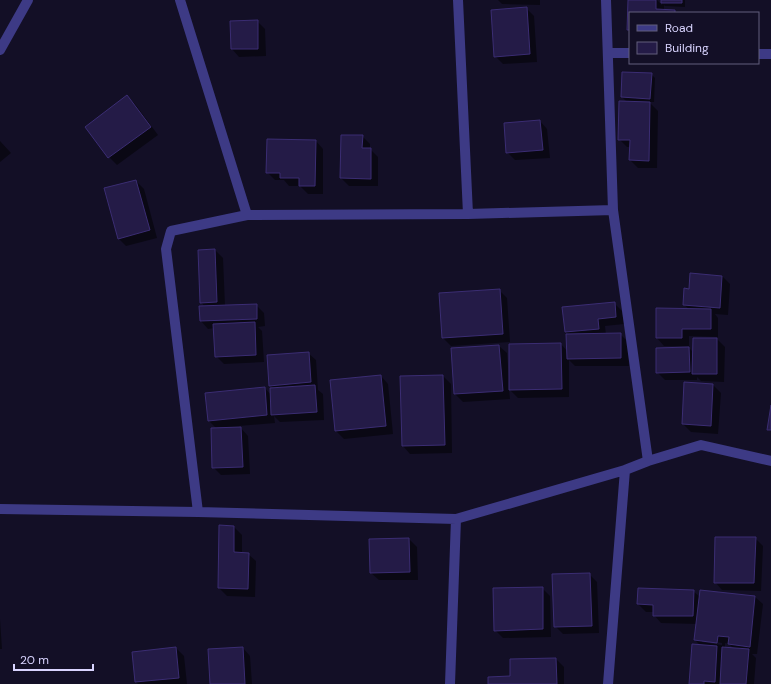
<svg xmlns="http://www.w3.org/2000/svg" width="771" height="684" font-family="'DM Sans',sans-serif">
<style>
.shadow{fill:#0007;fill-rule:evenodd}
.building{fill:#241b47;stroke:#3b2d73}
.lines{fill:none;stroke-linecap:round;stroke-linejoin:round}
.minor{stroke:#3d3a85;stroke-width:10}
</style>
<rect width="100%" height="100%" fill="#130f26"/>
<path class="shadow" d="M 498,0 L 540,0 L 540,5 L 502,4 Z
M 629,0 L 657,0 L 662,5 L 662,0 L 685,0 L 685,7 L 665,6 L 664,5 L 664,11 L 674,11 L 676,13 L 630,13 L 630,32 L 628,30 Z
M 526,8 L 534,16 L 537,62 L 503,64 L 495,56 Z
M 257,21 L 265,29 L 266,56 L 239,57 L 232,49 Z
M 623,73 L 651,74 L 655,78 L 654,102 L 649,102 L 658,111 L 657,168 L 638,168 L 630,160 L 631,147 L 627,147 L 619,139 L 627,102 L 622,97 Z
M 127,97 L 135,104 L 158,135 L 117,165 L 109,157 L 87,127 Z
M 540,121 L 547,129 L 550,158 L 515,160 L 507,152 Z
M 362,136 L 370,144 L 370,149 L 378,157 L 378,186 L 349,186 L 341,178 Z
M 0,141 L 11,153 L 0,162 Z
M 316,141 L 323,149 L 323,194 L 308,194 L 300,186 L 289,186 L 284,180 L 275,180 L 267,172 Z
M 136,181 L 144,189 L 157,238 L 126,246 L 118,238 Z
M 215,250 L 223,258 L 225,306 L 256,305 L 264,313 L 265,326 L 258,327 L 262,331 L 264,362 L 224,364 L 216,356 L 215,328 L 208,329 L 201,321 L 205,307 L 201,302 L 199,251 Z
M 722,276 L 730,284 L 728,315 L 715,314 L 718,318 L 718,337 L 689,336 L 689,346 L 664,346 L 657,338 L 689,309 L 684,305 Z
M 499,290 L 507,298 L 510,342 L 451,346 L 443,338 L 440,294 Z
M 614,303 L 622,311 L 624,324 L 605,326 L 606,335 L 620,334 L 628,342 L 629,366 L 575,366 L 569,360 L 569,397 L 518,398 L 509,389 L 510,399 L 463,402 L 455,394 L 499,346 L 507,353 L 509,379 L 510,379 L 561,344 L 567,351 L 569,335 L 566,332 Z
M 694,339 L 717,339 L 725,347 L 724,382 L 701,381 L 697,377 L 697,380 L 665,380 L 657,372 L 689,348 L 694,353 Z
M 308,353 L 316,360 L 318,390 L 323,394 L 324,420 L 280,422 L 274,416 L 275,423 L 239,426 L 248,436 L 250,474 L 221,475 L 213,467 L 217,429 L 209,421 L 265,388 L 271,395 L 274,389 L 270,385 Z
M 381,376 L 388,384 L 393,434 L 344,439 L 336,431 L 331,381 Z
M 443,376 L 451,384 L 452,453 L 410,454 L 403,446 Z
M 685,383 L 713,385 L 721,393 L 718,434 L 691,432 L 683,424 Z
M 234,527 L 242,535 L 242,553 L 248,554 L 256,561 L 255,597 L 227,596 L 219,588 Z
M 755,538 L 763,546 L 761,591 L 722,590 L 715,582 Z
M 409,539 L 417,547 L 418,580 L 379,580 L 371,573 Z
M 589,574 L 597,582 L 599,633 L 563,634 L 555,626 Z
M 542,588 L 550,596 L 551,637 L 503,638 L 495,630 Z
M 693,591 L 700,597 L 755,597 L 763,604 L 757,654 L 752,654 L 756,658 L 754,684 L 690,684 L 701,646 L 695,640 L 697,624 L 661,623 L 654,615 L 654,612 L 646,612 L 638,604 ZM 702,640 L 722,643 L 722,645 L 702,642 ZM 725,643 L 729,644 L 734,649 L 725,648 Z
M 0,619 L 2,649 L 0,649 Z
M 176,648 L 184,656 L 187,684 L 138,684 L 136,682 Z
M 243,648 L 250,656 L 252,684 L 211,684 Z
M 556,659 L 564,667 L 564,684 L 489,684 L 511,677 Z"/>
<path class="building" d="M 628,0 L 656,0 L 656,9 L 675,10 L 675,13 L 630,13 L 630,30 L 627,30 Z
M 661,0 L 682,0 L 682,3 L 661,3 Z
M 527,7 L 530,54 L 494,57 L 491,10 Z
M 258,20 L 258,49 L 231,49 L 230,21 Z
M 622,72 L 652,73 L 650,99 L 621,97 Z
M 127,95 L 151,127 L 108,158 L 85,127 Z
M 619,101 L 650,102 L 649,161 L 629,160 L 630,140 L 618,140 Z
M 540,120 L 543,150 L 506,153 L 504,123 Z
M 341,135 L 363,135 L 362,148 L 371,148 L 371,179 L 340,178 Z
M 267,139 L 316,140 L 315,186 L 299,186 L 299,178 L 280,178 L 280,173 L 266,173 Z
M 136,180 L 150,230 L 118,239 L 104,188 Z
M 215,249 L 217,302 L 200,303 L 198,250 Z
M 690,273 L 722,276 L 720,308 L 683,305 L 684,288 L 689,289 Z
M 500,289 L 503,334 L 442,338 L 439,293 Z
M 615,302 L 616,317 L 598,319 L 599,329 L 565,332 L 562,307 Z
M 257,304 L 257,319 L 200,321 L 199,306 Z
M 656,308 L 711,309 L 711,329 L 682,329 L 682,338 L 656,338 Z
M 255,322 L 256,355 L 215,357 L 213,324 Z
M 621,333 L 621,358 L 567,359 L 566,334 Z
M 693,338 L 717,338 L 717,374 L 692,374 Z
M 561,343 L 562,389 L 509,390 L 509,344 Z
M 499,345 L 503,391 L 454,394 L 451,348 Z
M 689,347 L 690,372 L 656,373 L 656,348 Z
M 309,352 L 311,382 L 269,386 L 267,355 Z
M 381,375 L 386,426 L 335,431 L 330,380 Z
M 443,375 L 445,445 L 402,446 L 400,376 Z
M 684,382 L 713,384 L 711,426 L 682,424 Z
M 315,385 L 317,412 L 271,415 L 270,388 Z
M 265,387 L 267,415 L 208,421 L 205,393 Z
M 771,405 L 771,430 L 767,430 Z
M 241,427 L 243,467 L 212,468 L 211,428 Z
M 219,525 L 234,526 L 234,552 L 249,553 L 248,589 L 218,588 Z
M 715,537 L 756,537 L 754,583 L 714,583 Z
M 409,538 L 410,572 L 370,573 L 369,539 Z
M 590,573 L 592,626 L 554,627 L 552,574 Z
M 543,587 L 543,629 L 494,631 L 493,588 Z
M 638,588 L 694,590 L 693,616 L 653,616 L 653,605 L 637,604 Z
M 700,590 L 755,596 L 750,647 L 728,644 L 729,637 L 718,636 L 717,643 L 694,640 Z
M 692,644 L 717,646 L 715,682 L 704,681 L 704,684 L 689,684 Z
M 176,647 L 179,678 L 135,682 L 132,652 Z
M 243,647 L 245,684 L 210,684 L 208,649 Z
M 722,647 L 749,649 L 746,684 L 720,684 Z
M 556,658 L 557,684 L 488,684 L 488,677 L 510,676 L 510,659 Z"/>
<g class="lines">
<path class="minor" d="M 180,0 L 247,215
M 458,0 L 468,214
M 606,0 L 613,210 L 648,461
M 0,50 L 28,0
M 608,53 L 630,53
M 758,54 L 771,54
M 0,509 L 198,512 L 456,519 L 625,470 L 648,461 L 701,445 L 771,461
M 198,512 L 166,249 L 171,231 L 247,215 L 468,214 L 613,210
M 450,684 L 456,519
M 608,684 L 625,470"/>
</g>
<rect x="629" y="12" width="130" height="52" fill="#130f26" stroke="#625e7d"/>
<rect x="637" y="25" width="20" height="6" fill="#3d3a85" stroke="#625e7d"/>
<text x="665" y="32" font-size="12" fill="#d9d4ff">Road</text>
<rect x="637" y="42" width="20" height="12" fill="#241b47" stroke="#625e7d"/>
<text x="665" y="52" font-size="12" fill="#d9d4ff">Building</text>
<path d="M14 664v6h79v-6" fill="none" stroke="#d9d4ff" stroke-width="2"/>
<text x="20" y="664" font-size="12" fill="#d9d4ff" stroke="#130f26" stroke-width="3" paint-order="stroke">20 m</text>
</svg>
